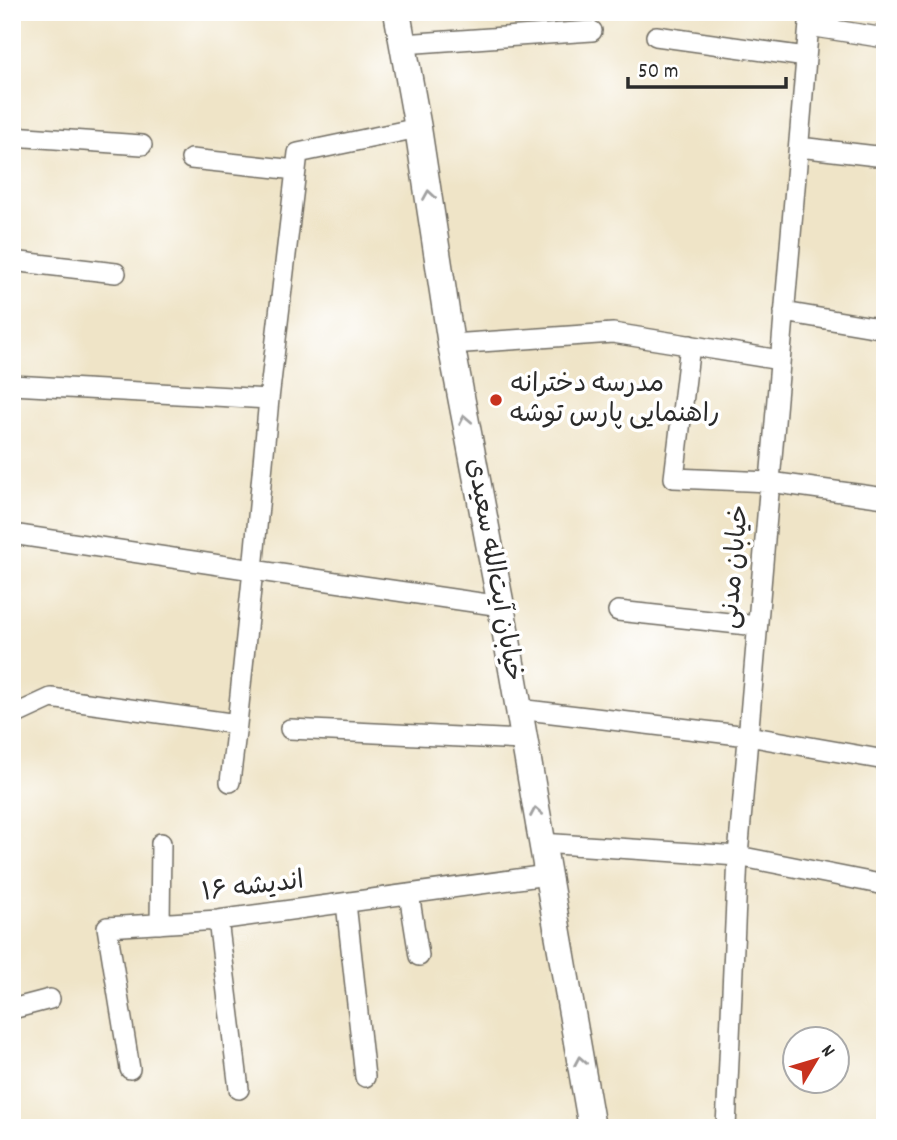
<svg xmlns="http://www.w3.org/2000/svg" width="897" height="1140" font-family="Dekko,'Playpen Sans Arabic',sans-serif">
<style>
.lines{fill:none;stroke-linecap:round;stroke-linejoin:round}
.street-casing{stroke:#706c62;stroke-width:22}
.secondary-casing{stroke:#706c62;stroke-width:29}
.street{stroke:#fff;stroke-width:19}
.secondary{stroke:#fff;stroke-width:26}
.oneway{stroke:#a0a0a0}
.poi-dot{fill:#c8321e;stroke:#fff;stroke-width:2.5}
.labels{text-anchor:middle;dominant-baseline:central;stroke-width:7;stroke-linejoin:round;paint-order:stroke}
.poi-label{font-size:26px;fill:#2b2b2b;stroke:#fff;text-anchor:start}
.street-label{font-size:26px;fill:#2b2b2b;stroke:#fff}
</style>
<rect width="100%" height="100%" fill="#fff"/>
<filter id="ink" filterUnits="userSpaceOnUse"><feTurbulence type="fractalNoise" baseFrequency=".0143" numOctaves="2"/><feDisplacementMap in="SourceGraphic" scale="14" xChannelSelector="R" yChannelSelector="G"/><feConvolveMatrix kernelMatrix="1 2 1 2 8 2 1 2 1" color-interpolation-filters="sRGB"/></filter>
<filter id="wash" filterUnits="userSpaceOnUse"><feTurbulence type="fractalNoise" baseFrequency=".00686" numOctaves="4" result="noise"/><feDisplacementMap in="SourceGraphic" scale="28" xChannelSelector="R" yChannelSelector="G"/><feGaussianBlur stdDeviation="1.57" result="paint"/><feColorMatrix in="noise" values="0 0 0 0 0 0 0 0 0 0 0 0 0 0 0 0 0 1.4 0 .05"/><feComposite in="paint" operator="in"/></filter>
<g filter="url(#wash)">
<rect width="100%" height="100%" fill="#efe4c7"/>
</g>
<g filter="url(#ink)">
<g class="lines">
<defs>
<path id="street" d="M 809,26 L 885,38
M 656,36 L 806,57
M 403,44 L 592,31
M 12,136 L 142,145
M 799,147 L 885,157
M 191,159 L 296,170
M 12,261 L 116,273
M 784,312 L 885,329
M 451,344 L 613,333 L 780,360
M 690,345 L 674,478 L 770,482 L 885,498
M 12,385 L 269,399
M 12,534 L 253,570 L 269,399 L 298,153 L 418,128
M 618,611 L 757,626
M 518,709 L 748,736 L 885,760
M 12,716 L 51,698 L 237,724 L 253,570 L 501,606
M 290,729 L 524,740
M 230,782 L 237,724
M 541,843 L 738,856 L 885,885
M 409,894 L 419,956
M 346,903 L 365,1077
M 218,920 L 239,1089
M 160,924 L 161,843
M 12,1009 L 50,999
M 130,1069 L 107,927 L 218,920 L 547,875
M 726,1128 L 738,856 L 810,12"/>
<path id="secondary" d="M 397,12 L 418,128 L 451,344 L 501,606 L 592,1128"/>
</defs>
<use href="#street" class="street-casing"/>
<use href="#secondary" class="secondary-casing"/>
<use href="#street" class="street"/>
<use href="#secondary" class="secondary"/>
</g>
<defs><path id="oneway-chevron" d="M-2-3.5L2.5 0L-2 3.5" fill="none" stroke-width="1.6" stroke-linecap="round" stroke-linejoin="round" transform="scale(1.75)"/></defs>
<g class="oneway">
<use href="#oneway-chevron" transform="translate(429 195) rotate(-99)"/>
<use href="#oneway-chevron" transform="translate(465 420) rotate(-101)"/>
<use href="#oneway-chevron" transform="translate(536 812) rotate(-100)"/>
<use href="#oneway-chevron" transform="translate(580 1061) rotate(-100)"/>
</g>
</g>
<circle class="poi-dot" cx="496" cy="400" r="7"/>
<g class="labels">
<g class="poi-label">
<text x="510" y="385">مدرسه دخترانه<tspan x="510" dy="30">راهنمایی پارس توشه</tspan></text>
</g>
<g class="street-label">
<text transform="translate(736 567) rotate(-85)">خیابان مدنی</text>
<text transform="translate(493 570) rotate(80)">خیابان آیت‌الله سعیدی</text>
<text transform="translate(253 888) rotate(-7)">اندیشه ۱۶</text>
</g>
</g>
<rect width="897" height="1140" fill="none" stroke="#fff" stroke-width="42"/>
<g transform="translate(816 1060) rotate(52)"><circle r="33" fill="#ffffff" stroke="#aaaaaa" stroke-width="2"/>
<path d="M0-5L12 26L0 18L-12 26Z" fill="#c8321e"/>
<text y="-10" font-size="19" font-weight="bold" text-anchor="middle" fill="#2b2b2b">N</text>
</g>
<path d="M628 77v10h158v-10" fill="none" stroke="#2b2b2b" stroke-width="3.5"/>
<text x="638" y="77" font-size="21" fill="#2b2b2b" stroke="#ffffff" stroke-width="5" paint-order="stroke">50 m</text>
</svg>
